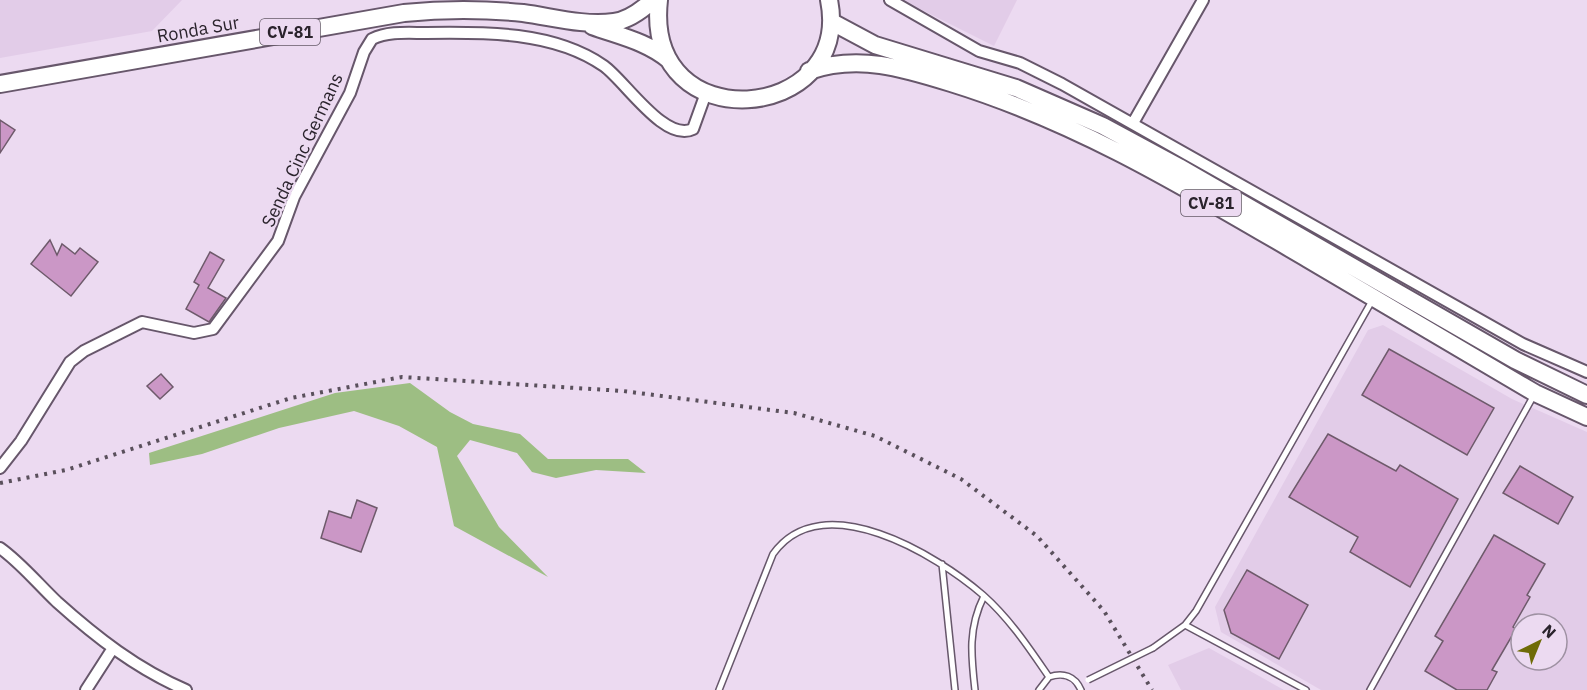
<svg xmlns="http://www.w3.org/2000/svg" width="1587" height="690" font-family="'IBM Plex Sans',sans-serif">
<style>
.built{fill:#e2cce8;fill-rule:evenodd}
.forest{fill:#9dbe83}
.building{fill:#cb97c6;stroke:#6e5a6b;stroke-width:1.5}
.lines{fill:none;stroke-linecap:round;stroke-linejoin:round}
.service-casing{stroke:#67576b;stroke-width:8}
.minor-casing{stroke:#67576b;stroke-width:14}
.primary-casing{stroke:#67576b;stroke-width:20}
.service{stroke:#fff;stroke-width:5}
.minor{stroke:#fff;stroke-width:10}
.primary{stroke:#fff;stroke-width:16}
.rail{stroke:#5a505c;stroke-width:4;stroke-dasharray:3 6;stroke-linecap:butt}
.service-bridge-casing{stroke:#67576b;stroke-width:8;stroke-linecap:butt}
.service-bridge{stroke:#fff;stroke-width:5}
.labels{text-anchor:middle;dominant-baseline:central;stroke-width:4.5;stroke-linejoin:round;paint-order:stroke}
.shield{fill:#ecdaf1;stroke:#645a67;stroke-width:1.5}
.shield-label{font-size:16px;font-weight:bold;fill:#2a232c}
.street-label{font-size:18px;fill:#2a232c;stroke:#ecdaf1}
</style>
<rect width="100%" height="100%" fill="#ecdaf1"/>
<path class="built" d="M 0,0 L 182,0 L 152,31 L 0,58 Z
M 902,0 L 1017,0 L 994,46 Z
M 1383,325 L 1512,399 L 1587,432 L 1587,690 L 1321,690 L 1221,632 L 1215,607 L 1368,330 ZM 1521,624 L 1557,624 L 1557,660 L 1521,660 Z
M 1209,648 L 1284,690 L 1181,690 L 1168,665 Z"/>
<path class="forest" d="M 410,383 L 450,412 L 473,424 L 520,434 L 548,459 L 628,459 L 646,473 L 596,470 L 556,478 L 532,472 L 517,453 L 470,440 L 457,456 L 499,527 L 548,577 L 454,526 L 437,447 L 399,426 L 354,411 L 279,428 L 202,454 L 150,465 L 149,453 L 335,393 Z"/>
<path class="building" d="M 0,120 L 15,130 L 0,153 Z
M 50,240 L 57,255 L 62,244 L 75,254 L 80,248 L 98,262 L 71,296 L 31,264 Z
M 210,252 L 224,260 L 208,288 L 226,298 L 209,322 L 186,309 L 199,285 L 194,282 Z
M 1389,349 L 1494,408 L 1467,455 L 1362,395 Z
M 161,374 L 173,387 L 160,399 L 147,386 Z
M 1328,434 L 1396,471 L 1400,465 L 1458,499 L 1410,587 L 1350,552 L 1358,537 L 1289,497 Z
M 1520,466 L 1573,497 L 1558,524 L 1503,493 Z
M 357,500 L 377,508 L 361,552 L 321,538 L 329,511 L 351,518 Z
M 1494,535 L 1545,564 L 1527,595 L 1530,597 L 1513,627 L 1516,629 L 1492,670 L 1497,672 L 1487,690 L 1457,690 L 1425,671 L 1443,641 L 1435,636 Z
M 1247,570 L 1308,605 L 1279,659 L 1231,633 L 1224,610 Z"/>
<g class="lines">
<defs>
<path id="service" d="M 942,564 L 955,690
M 1185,625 L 1306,690
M 1153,648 L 1185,625 L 1196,611 L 1373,299
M 719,690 L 773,554 C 822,485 937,555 983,595 C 1010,619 1029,648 1049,677
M 975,690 C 971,655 968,628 984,596
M 1039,690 L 1049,677 C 1063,672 1075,676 1081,690
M 1370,690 L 1534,395"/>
<path id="minor" d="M 890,0 L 979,51 L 1020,63 L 1062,84 L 1523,344 L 1587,372
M 1133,123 L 1203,0
M 0,468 L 21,441 L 70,362 L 84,351 L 142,322 L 194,333 L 213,329 L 278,241 L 294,197 L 350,93 L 364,52 L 372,39 C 389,31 408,33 426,33 C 484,32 554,31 604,66 C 625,81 665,143 693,129 L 706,93
M 0,548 C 21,563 38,584 57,602 C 96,637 137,669 186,690
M 86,690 L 113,648"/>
<path id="primary" d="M 659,0 C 643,142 854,123 829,0
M 832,22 L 875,45 L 1016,88 L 1103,126 L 1179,167 L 1515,360 L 1587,395
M 592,26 C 619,36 646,41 669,60
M 809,71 C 858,54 903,68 951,83 C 1081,123 1191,191 1308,259 C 1384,304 1460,348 1535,393 L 1587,417
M 0,84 L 404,13 C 444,9 483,9 523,13 C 553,17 583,26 614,22 C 629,20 642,10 653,0"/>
</defs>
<use href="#service" class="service-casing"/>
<use href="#minor" class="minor-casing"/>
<use href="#primary" class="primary-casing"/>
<use href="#service" class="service"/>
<use href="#minor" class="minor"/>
<use href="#primary" class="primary"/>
<path class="rail" d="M 0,483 L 66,470 L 291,398 L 402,377 L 623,391 L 794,413 L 875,436 L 961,479 L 1037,536 L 1104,611 L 1152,690"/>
<defs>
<path id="service-bridge" d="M 1088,680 L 1153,648"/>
</defs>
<use href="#service-bridge" class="service-bridge-casing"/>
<use href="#service-bridge" class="service-bridge"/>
</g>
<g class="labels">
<g class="shield">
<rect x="260" y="19" width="60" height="26" rx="4.5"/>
<rect x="1181" y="190" width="60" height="26" rx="4.5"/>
</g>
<g class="shield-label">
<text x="290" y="32">CV-81</text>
<text x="1211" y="203">CV-81</text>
</g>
<g class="street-label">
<text transform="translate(198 29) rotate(-10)">Ronda Sur</text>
<text transform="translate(302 150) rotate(-65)">Senda Cinc Germans</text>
</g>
</g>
<g transform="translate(1539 642) rotate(43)"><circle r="28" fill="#ecdaf1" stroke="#9e91a2" stroke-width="1.5"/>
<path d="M0-4.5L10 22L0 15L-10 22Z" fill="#6f6b07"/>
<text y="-9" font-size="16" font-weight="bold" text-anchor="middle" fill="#2a232c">N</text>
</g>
</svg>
